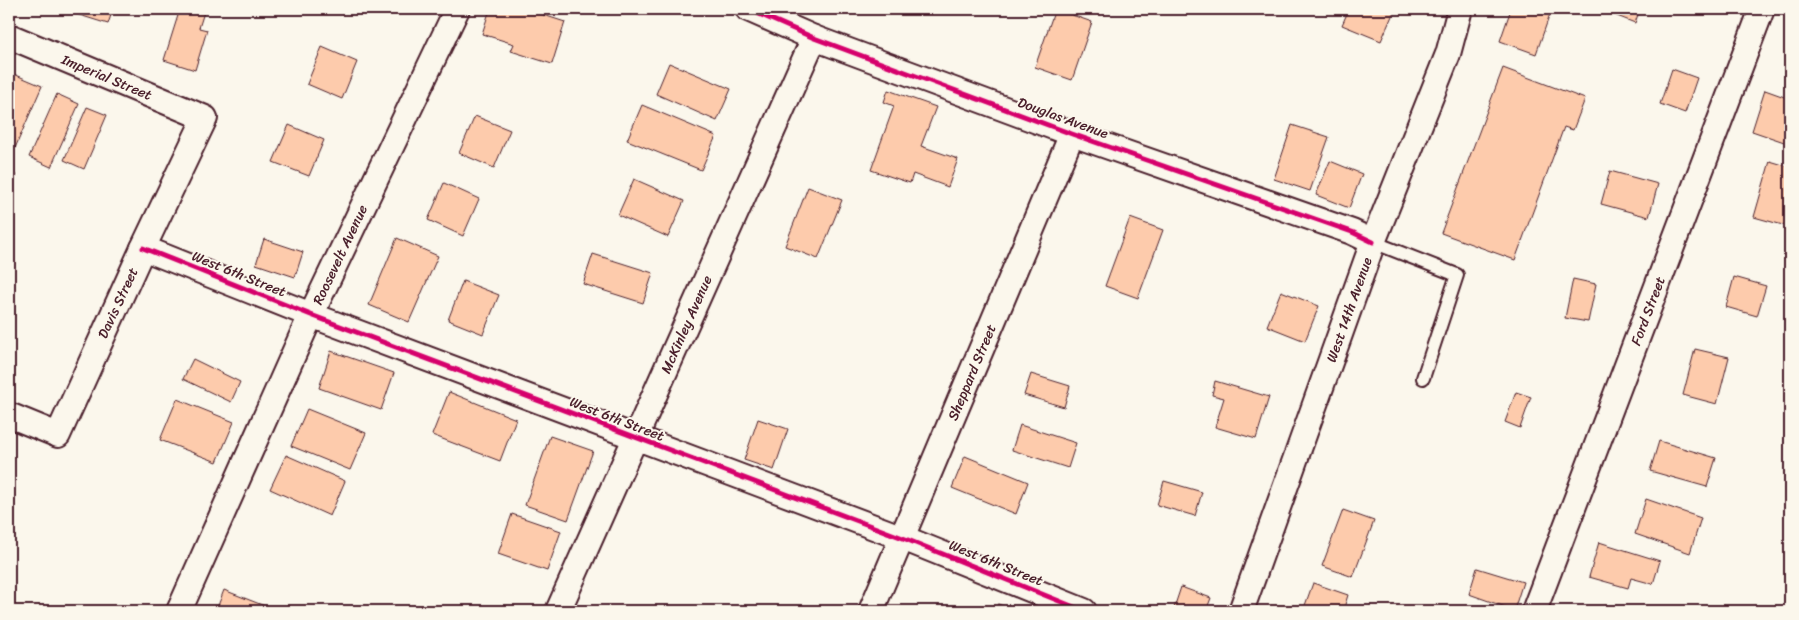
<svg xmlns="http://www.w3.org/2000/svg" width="1799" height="620" font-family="Sriracha,sans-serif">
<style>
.building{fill:#fdcbac;stroke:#4a1f2b}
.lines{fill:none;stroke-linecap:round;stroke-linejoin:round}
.service-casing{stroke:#4a1f2b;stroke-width:16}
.minor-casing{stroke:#4a1f2b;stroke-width:28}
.service{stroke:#fbf7ec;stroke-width:12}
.minor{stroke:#fbf7ec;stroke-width:24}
.cycleway-casing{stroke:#fbf7ec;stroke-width:8}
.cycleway{stroke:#d6006c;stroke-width:5}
.labels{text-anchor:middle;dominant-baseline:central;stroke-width:4;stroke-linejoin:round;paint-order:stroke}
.street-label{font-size:14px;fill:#4a1f2b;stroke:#fbf7ec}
</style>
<rect width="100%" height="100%" fill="#fbf7ec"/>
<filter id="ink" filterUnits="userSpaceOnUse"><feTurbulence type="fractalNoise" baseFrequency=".02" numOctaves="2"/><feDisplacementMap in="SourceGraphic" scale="10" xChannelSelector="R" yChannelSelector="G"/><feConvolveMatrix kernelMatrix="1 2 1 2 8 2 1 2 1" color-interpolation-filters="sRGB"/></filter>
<g filter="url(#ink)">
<path class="building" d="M 75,9 L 113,9 L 108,24 L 73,13 Z
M 180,9 L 195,9 L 204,12 L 199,28 L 207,30 L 195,70 L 164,60 Z
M 490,9 L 525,9 L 565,22 L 552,64 L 511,51 L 514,44 L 482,34 Z
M 1055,9 L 1092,22 L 1072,80 L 1035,67 Z
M 1349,9 L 1395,9 L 1381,41 L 1342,25 Z
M 1511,9 L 1544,9 L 1551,11 L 1536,54 L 1500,41 Z
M 1605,9 L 1640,9 L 1635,23 L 1604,11 Z
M 322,47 L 357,62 L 342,99 L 307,84 Z
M 669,63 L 731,89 L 717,121 L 656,94 Z
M 1503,68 L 1585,99 L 1573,130 L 1564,127 L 1515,260 L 1441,233 Z
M 1672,69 L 1697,78 L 1685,113 L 1660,104 Z
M 9,72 L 42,86 L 12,155 L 9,154 Z
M 888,90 L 936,107 L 921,146 L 958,159 L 948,187 L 913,174 L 910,183 L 871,170 L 894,106 L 884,102 Z
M 1765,90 L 1790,99 L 1790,144 L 1752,131 Z
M 57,94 L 79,104 L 51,167 L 29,157 Z
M 642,105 L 716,136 L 701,170 L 627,140 Z
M 87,107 L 107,115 L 84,169 L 64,160 Z
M 475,116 L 510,130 L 494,168 L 459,153 Z
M 289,125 L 324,140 L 309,176 L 273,162 Z
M 1292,125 L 1329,137 L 1310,191 L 1274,179 Z
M 1330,161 L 1362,174 L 1349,208 L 1316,195 Z
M 1770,161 L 1790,167 L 1790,227 L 1754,217 Z
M 9,171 L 16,175 L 9,187 Z
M 1610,171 L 1658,184 L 1649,217 L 1601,204 Z
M 634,179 L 684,201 L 668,237 L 618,215 Z
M 444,183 L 479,199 L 463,236 L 428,220 Z
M 808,187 L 842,200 L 818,259 L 785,246 Z
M 1130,218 L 1163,230 L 1138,298 L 1105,286 Z
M 397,238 L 438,256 L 409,322 L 369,305 Z
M 264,239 L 303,252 L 295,277 L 256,264 Z
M 593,254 L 653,273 L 643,303 L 583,284 Z
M 1734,277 L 1766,286 L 1757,316 L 1726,307 Z
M 1573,279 L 1596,284 L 1588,322 L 1565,318 Z
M 463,281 L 499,295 L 483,334 L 448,320 Z
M 1281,291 L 1319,306 L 1305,341 L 1267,326 Z
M 1695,349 L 1729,357 L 1717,404 L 1683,395 Z
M 331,351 L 394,373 L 381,410 L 319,388 Z
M 193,359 L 240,382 L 231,402 L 183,379 Z
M 1031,374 L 1070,386 L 1064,407 L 1024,395 Z
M 1215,381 L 1269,397 L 1256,439 L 1215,427 L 1224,398 L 1212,395 Z
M 449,392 L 516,419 L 500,461 L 432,435 Z
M 1516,392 L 1531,397 L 1520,428 L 1505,422 Z
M 177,399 L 234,422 L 217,462 L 160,440 Z
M 307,409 L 366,433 L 350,470 L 291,446 Z
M 758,419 L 788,429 L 774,470 L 744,460 Z
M 1020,425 L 1076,443 L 1068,468 L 1012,450 Z
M 550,436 L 593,451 L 568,520 L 525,505 Z
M 1659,441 L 1716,458 L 1707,487 L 1650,471 Z
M 286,455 L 345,481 L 330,516 L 270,489 Z
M 965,456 L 1028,482 L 1016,514 L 952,488 Z
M 1164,481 L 1202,492 L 1195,516 L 1157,505 Z
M 1646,499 L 1701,518 L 1690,553 L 1635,534 Z
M 1343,510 L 1374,521 L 1353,577 L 1322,566 Z
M 512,514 L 561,531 L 547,571 L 498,554 Z
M 1599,542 L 1660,561 L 1653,584 L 1631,578 L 1628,588 L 1589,577 Z
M 1477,568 L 1523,582 L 1514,610 L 1469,594 Z
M 1313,583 L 1348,595 L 1343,611 L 1303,611 Z
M 1181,587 L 1211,598 L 1206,611 L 1173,611 Z
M 224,590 L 275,610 L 275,611 L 216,611 Z
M 998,604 L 1017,611 L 995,611 Z"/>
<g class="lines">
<defs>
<path id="service" d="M 1373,242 L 1457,275 L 1423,378"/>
<g id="minor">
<path d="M 748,9 L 814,38 L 1072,134 L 1352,232 L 1373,242"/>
<path id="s1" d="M 9,36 L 205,118 L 143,248 L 58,435 L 9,415"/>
<path d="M 143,248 L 311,315 L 903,538 L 1084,611"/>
<path id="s2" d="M 179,611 L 311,315 L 457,9"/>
<path id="s3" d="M 558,611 L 814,38"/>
<path id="s4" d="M 871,611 L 1072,134"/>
<path id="s5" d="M 1241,611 L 1373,242 L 1448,54 L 1460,9"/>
<path id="s6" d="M 1534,611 L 1762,9"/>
</g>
</defs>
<use href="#service" class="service-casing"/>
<use href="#minor" class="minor-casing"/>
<use href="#service" class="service"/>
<use href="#minor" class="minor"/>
<defs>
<path id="cycleway" d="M 748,9 L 814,38 L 1072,134 L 1352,232 L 1373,242
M 143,248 L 311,315 L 903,538 L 1084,611"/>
</defs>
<use href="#cycleway" class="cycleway-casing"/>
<use href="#cycleway" class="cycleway"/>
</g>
</g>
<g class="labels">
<g class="street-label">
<text stroke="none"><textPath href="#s1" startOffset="106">Imperial Street</textPath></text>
<text transform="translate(1063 118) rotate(20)">Douglas Avenue</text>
<text stroke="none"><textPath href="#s2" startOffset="391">Roosevelt Avenue</textPath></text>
<text transform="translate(239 274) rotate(22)">West 6th Street</text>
<text transform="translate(118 303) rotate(-65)">Davis Street</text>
<text stroke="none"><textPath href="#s5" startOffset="320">West 14th Avenue</textPath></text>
<text stroke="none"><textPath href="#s6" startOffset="321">Ford Street</textPath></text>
<text stroke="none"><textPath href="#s3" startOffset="314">McKinley Avenue</textPath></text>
<text stroke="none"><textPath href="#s4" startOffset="259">Sheppard Street</textPath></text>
<text transform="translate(617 419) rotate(21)">West 6th Street</text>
<text transform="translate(996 563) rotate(22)">West 6th Street</text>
</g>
</g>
<rect width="1799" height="620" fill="none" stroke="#fbf7ec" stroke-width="30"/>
<rect x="15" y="15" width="1769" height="590" fill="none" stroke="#4a1f2b" stroke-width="2" filter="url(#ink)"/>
</svg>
